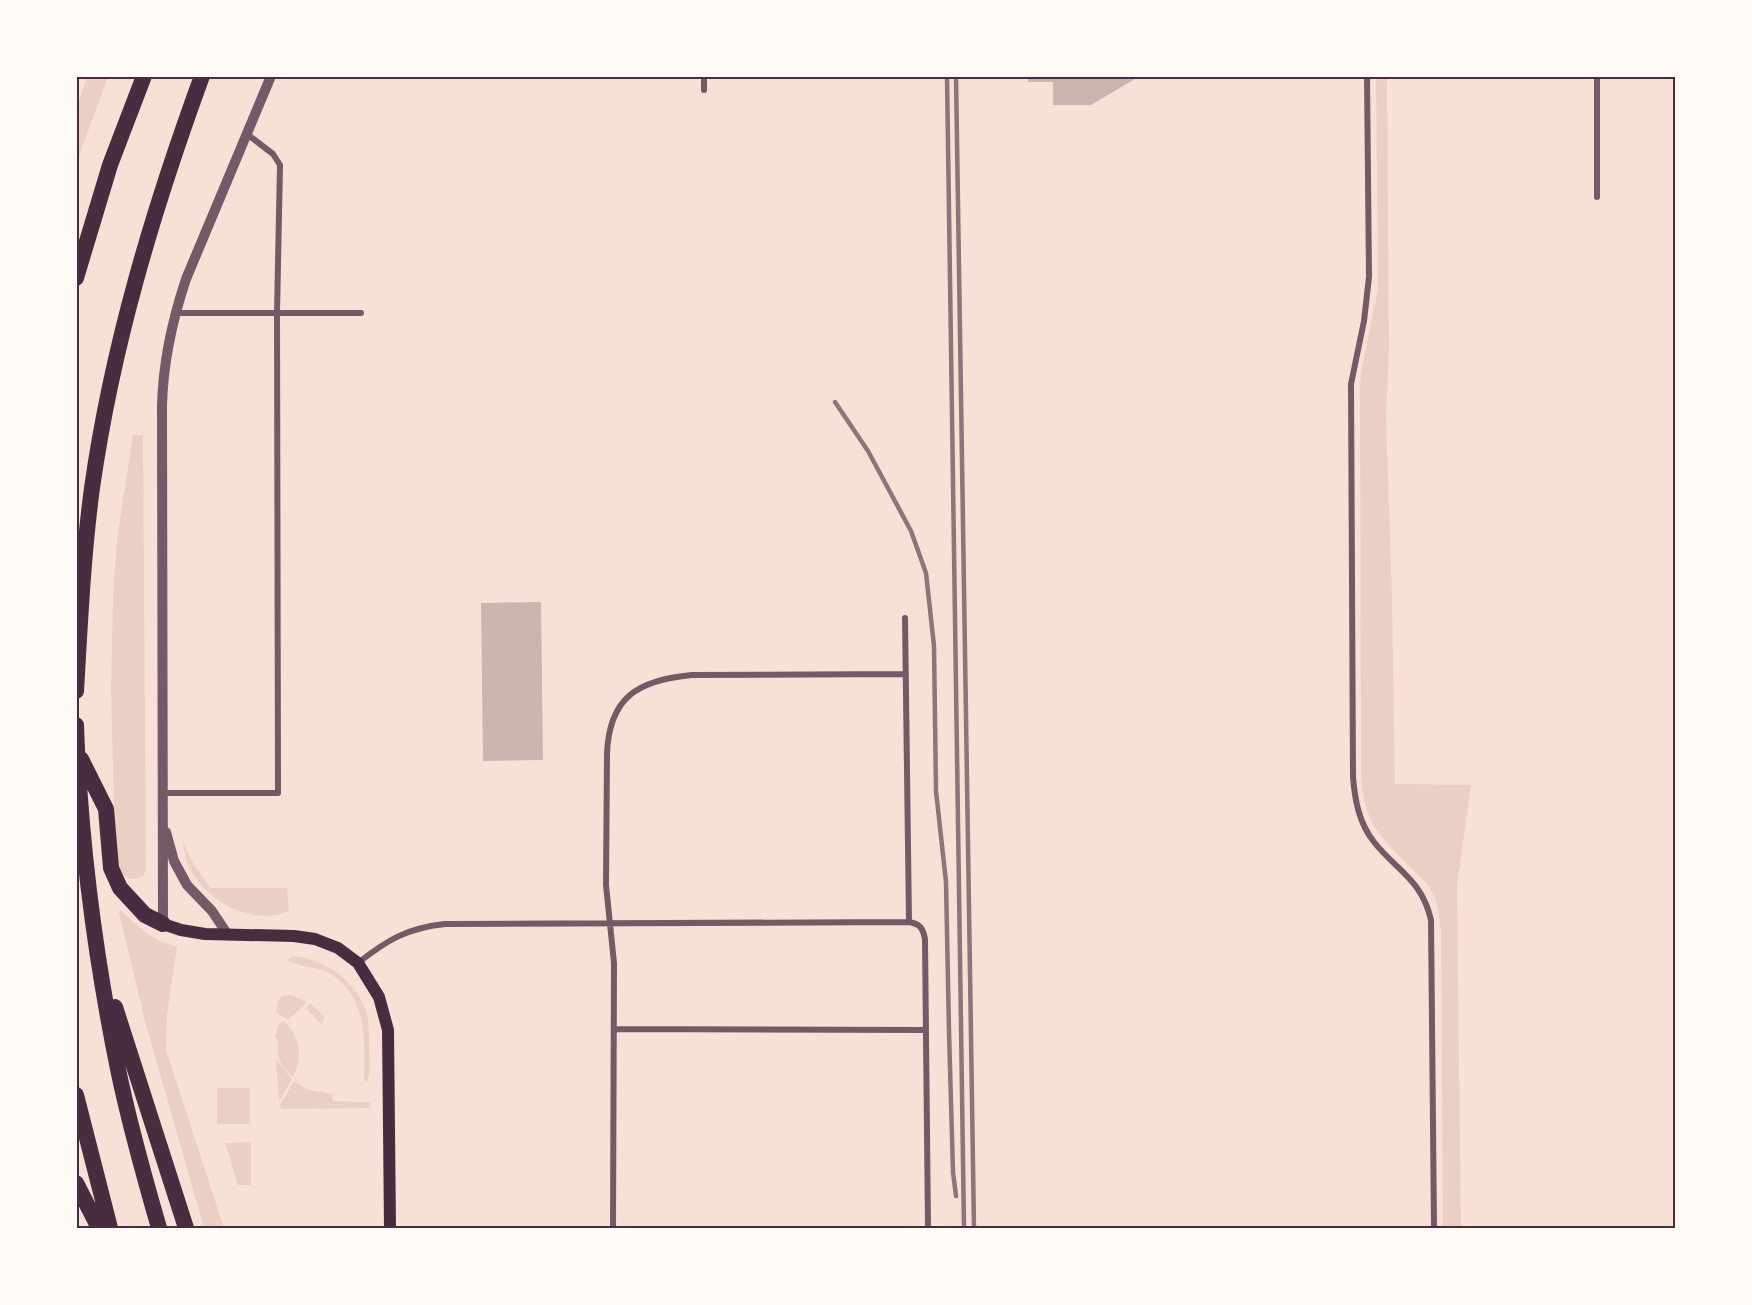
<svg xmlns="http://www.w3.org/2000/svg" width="1752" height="1305" font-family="Lato,sans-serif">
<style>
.green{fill:#ebcfc5}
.building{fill:#ccb4b1}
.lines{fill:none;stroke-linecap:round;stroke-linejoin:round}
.minor{stroke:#755966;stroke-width:6}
.tertiary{stroke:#755966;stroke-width:10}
.secondary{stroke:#4a2c40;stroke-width:12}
.motorway{stroke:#4a2c40;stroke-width:16}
.rail{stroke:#8f747c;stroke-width:4.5}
.neatline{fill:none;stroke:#4a2c40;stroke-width:2}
</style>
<rect width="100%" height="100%" fill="#f7e1d7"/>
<path class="green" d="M 87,77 L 108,77 L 77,161 L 77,107 Z
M 1376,77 L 1387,77 L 1389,350 L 1386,416 L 1392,598 L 1395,784 L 1471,785 L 1457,885 L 1461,1228 L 1443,1228 L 1441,932 C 1439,919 1439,904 1432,892 C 1426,881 1416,873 1407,864 C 1377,833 1365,822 1361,777 L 1360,386 L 1361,372 L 1378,289 Z
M 133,435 L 143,435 L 146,870 L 144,875 C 123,888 118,866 115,851 L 111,690 L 113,595 L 117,539 Z
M 182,840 L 193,863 L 210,888 L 287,888 L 289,911 C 252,927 206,901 189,867 C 185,859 184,848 182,840 Z
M 121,911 L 146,933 L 160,941 L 177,947 L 167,1015 L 166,1050 L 224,1228 L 204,1228 L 145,1021 L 119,913 Z
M 293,956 C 323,959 349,976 363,1004 C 370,1017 369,1034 369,1049 C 370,1060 371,1071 367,1081 L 364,1081 C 365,1041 368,994 327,972 C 314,966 298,967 287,960 Z
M 288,995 L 295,996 L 307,1002 L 288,1020 L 276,1012 L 277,1002 L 282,996 Z
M 310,1003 L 324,1016 L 322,1025 L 306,1008 Z
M 284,1020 C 300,1040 304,1054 293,1077 C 281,1066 276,1059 278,1042 L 275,1036 L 278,1026 Z
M 276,1059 L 292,1079 L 279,1102 Z
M 294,1081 L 309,1090 L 332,1094 L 333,1101 L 370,1102 L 370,1108 L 281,1109 L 280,1105 Z
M 217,1088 L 250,1088 L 250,1124 L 217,1124 Z
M 251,1142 L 251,1185 L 238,1185 L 225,1143 Z"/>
<path class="building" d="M 1028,76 L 1140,76 L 1091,105 L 1053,105 L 1053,82 L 1028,82 Z
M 541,602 L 543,760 L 483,761 L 481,603 Z"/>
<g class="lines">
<path class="minor" d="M 1367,76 L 1369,277 L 1364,321 L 1351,384 L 1353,777 C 1355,801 1359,823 1374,842 C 1397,871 1422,880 1431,920 L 1434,1228
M 1597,76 L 1597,197
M 704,90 L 704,76
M 176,313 L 361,313
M 905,618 L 909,922
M 162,793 L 278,793 L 277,313 L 280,165 L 273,154 L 247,134
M 358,963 C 387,940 407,928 445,924 L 909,922 C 920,924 923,928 925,939 L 928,1228
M 614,1029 L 926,1030
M 613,1228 L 614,963 L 606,885 L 607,754 C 609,697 638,680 692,675 L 905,674"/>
<path class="tertiary" d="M 166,832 L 174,861 L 187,885 L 212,911 L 228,935
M 163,924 L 162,406 C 163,362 172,321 186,279 L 271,76"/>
<path class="secondary" d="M 163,924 L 181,930 L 205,934 L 294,936 L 315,939 L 338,948 L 358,963 L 379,997 L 388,1030 L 390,1228"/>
<path class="motorway" d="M 76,278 L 110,165 L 144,76
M 76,691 C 80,623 83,555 92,488 C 112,347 153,210 202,76
M 76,725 C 80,841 95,956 118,1069 C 129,1123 144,1176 159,1228
M 81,759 L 106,809 L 111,868 L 120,888 L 145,915 L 163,924
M 115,1007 L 186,1228
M 76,1095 L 110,1228
M 76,1183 L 99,1228"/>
<path class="rail" d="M 947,76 L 964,1228
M 956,76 L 974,1228
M 835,402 L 868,451 L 911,531 L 926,573 L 934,646 L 936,791 L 946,882 L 949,1032 L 953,1172 L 956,1196"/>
</g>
<rect width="1752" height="1305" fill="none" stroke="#fffaf5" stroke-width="156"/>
<rect x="78" y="78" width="1596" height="1149" class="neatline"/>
</svg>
